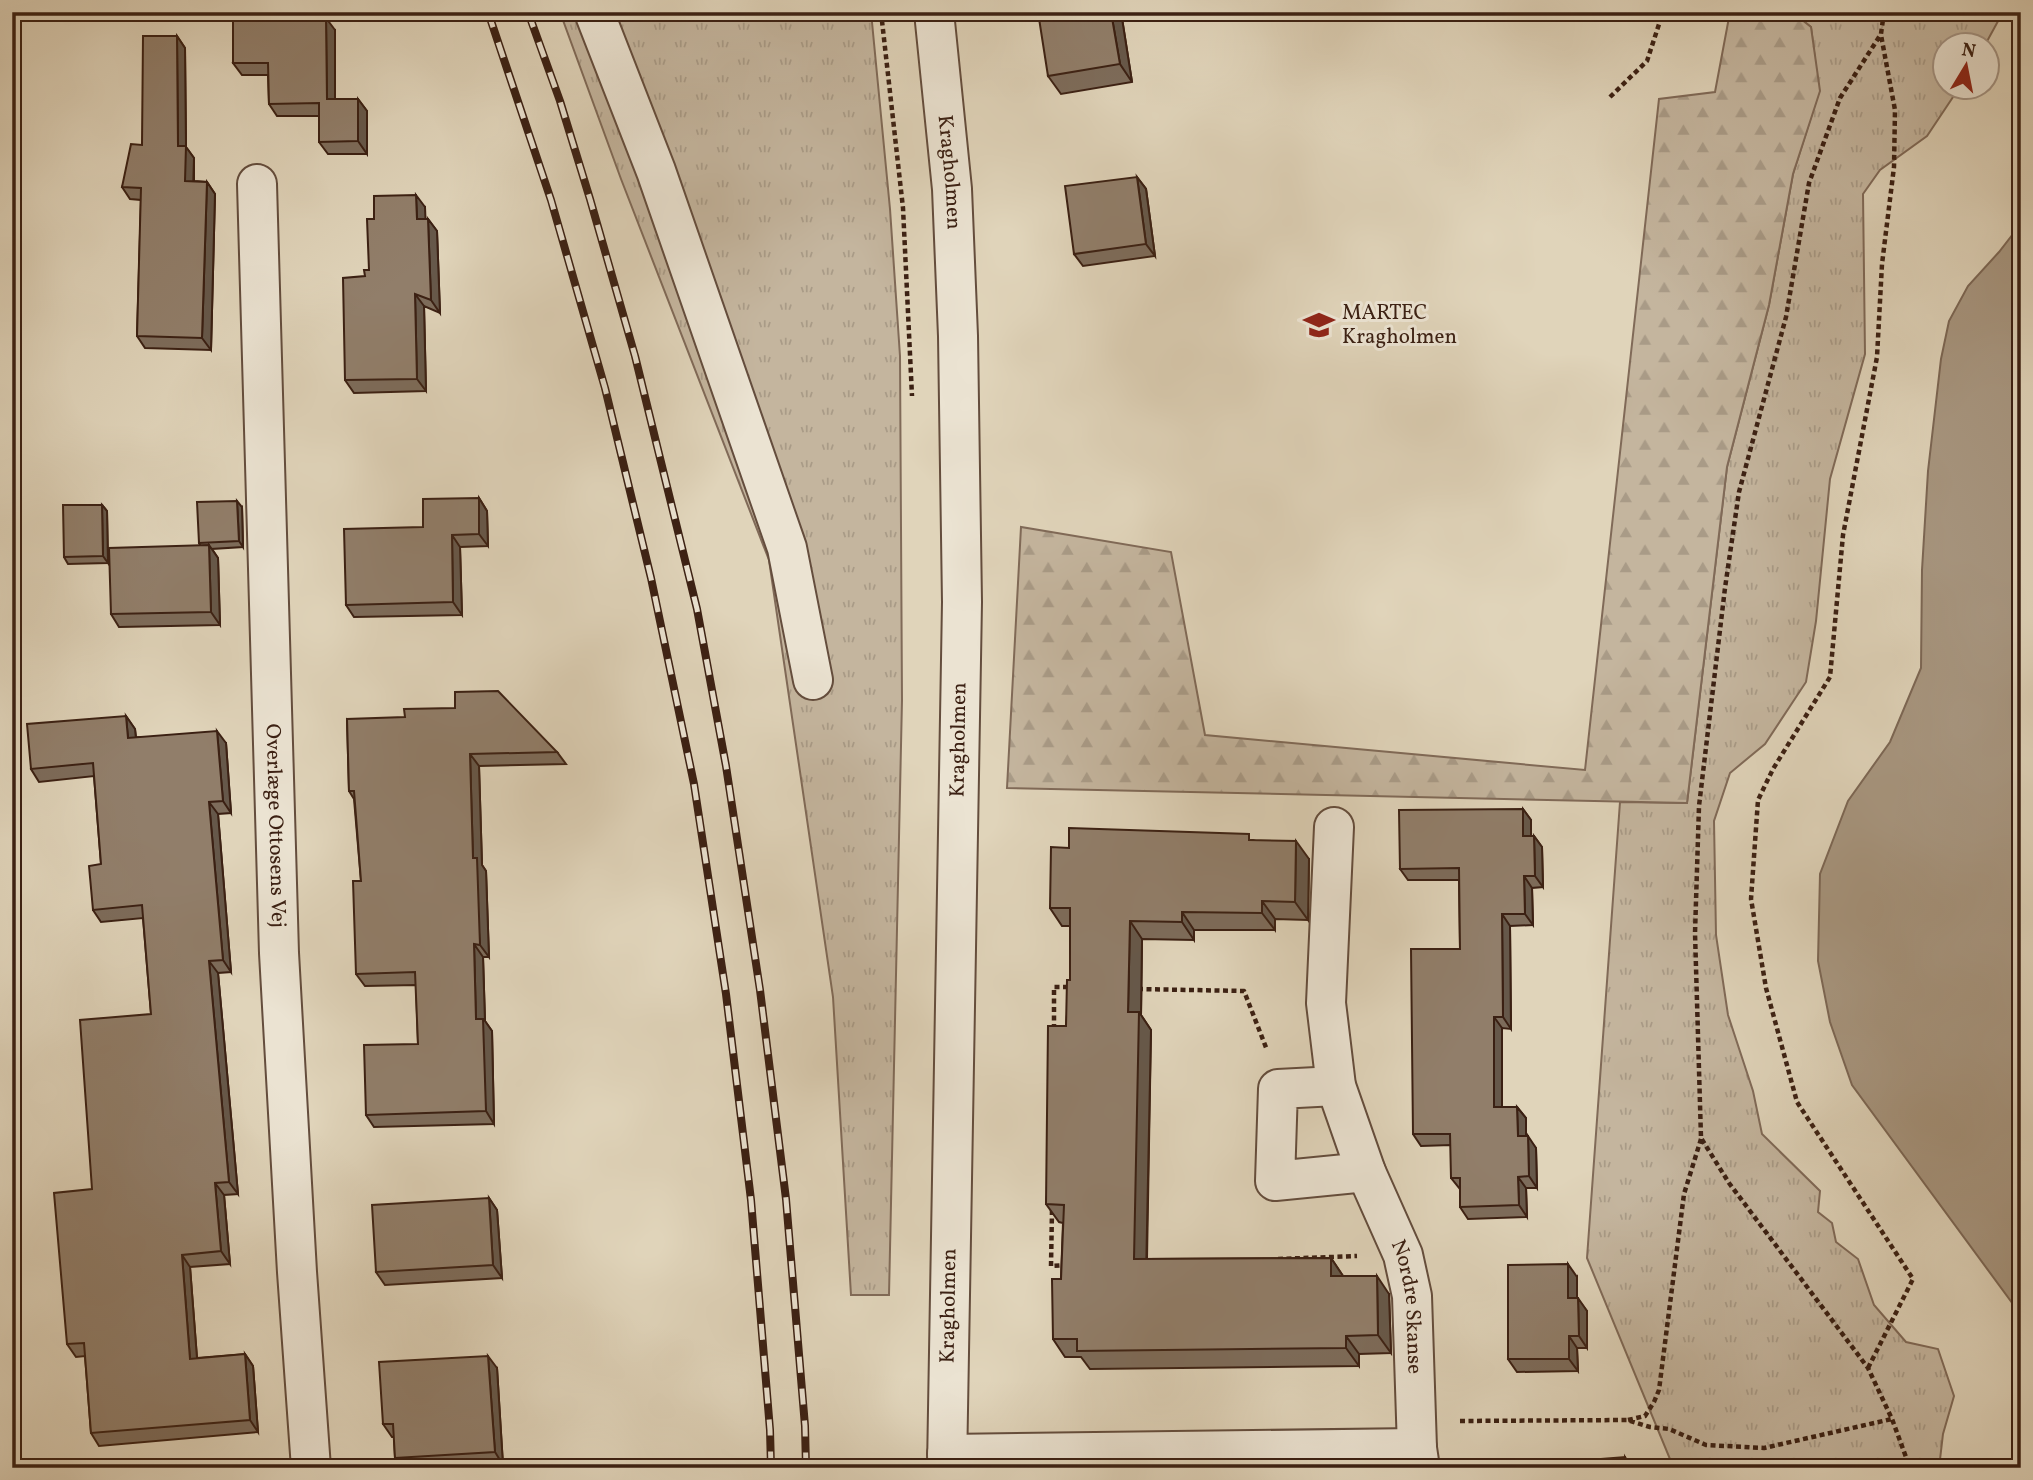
<svg xmlns="http://www.w3.org/2000/svg" width="2033" height="1480" font-family="Vollkorn,serif">
<style>
.grass{fill:url(#grass-tufts);stroke:#806a58;stroke-width:2}
.forest{fill:url(#forest-firs);stroke:#806a58;stroke-width:2}
.water{fill:#a89781;stroke:#7c6755;stroke-width:2}
.lines{fill:none;stroke-linecap:round;stroke-linejoin:round}
.minor-casing{stroke:#644d3d;stroke-width:42}
.path{stroke:#3b2013;stroke-width:4.5;stroke-dasharray:5 3.5;stroke-linecap:butt}
.minor{stroke:#ebe3d2;stroke-width:38}
.rail-casing{stroke:#3b2013;stroke-width:8}
.rail{stroke:#ebe3d2;stroke-width:5;stroke-dasharray:16;stroke-linecap:butt}
.wall{fill:#7d6c5b;stroke:#3b2013;stroke-width:2}
.shaded-wall{fill:#66584a;stroke:#3b2013;stroke-width:2}
.building{fill:#917e6a;stroke:#3b2013;stroke-width:2}
.labels{text-anchor:middle;dominant-baseline:central;stroke-width:6;stroke-linejoin:round;paint-order:stroke}
.street-label{font-size:21px;fill:#3b2013;stroke:#ebe3d2}
.poi-label{font-size:21px;fill:#3b2013;stroke:#ebe3d2;text-anchor:start}
</style>
<defs>
<pattern id="grass-tufts" width="24" height="20" patternUnits="userSpaceOnUse" patternTransform="scale(1.75)"><rect width="24" height="20" fill="#c4b59e"/><path d="M3 7l-1-3M5 7V3M7 7l1-3M15 17l-1-3M17 17v-4M19 17l1-3" fill="none" stroke="#a99b87"/></pattern>
<pattern id="forest-firs" width="22" height="20" patternUnits="userSpaceOnUse" patternTransform="scale(1.75)"><rect width="22" height="20" fill="#c4b59e"/><path d="M5 1l3.5 6h-7zM16 11l3.5 6h-7z" fill="#a99b87"/></pattern>
</defs>
<rect width="100%" height="100%" fill="#e0d4ba"/>
<filter id="stains"><feTurbulence type="fractalNoise" baseFrequency=".00286" numOctaves="4"/><feColorMatrix values="0 0 0 0 .2 0 0 0 0 .09 0 0 0 0 .02 0 0 0 .5 -.17"/></filter>
<radialGradient id="worn" r=".72"><stop offset=".6" stop-color="#630" stop-opacity="0"/><stop offset="1" stop-color="#630" stop-opacity=".3"/></radialGradient>
<path class="grass" d="M 560,12 L 871,12 L 890,209 L 900,356 L 902,700 L 889,1295 L 851,1295 L 833,997 L 769,560 L 621,179 Z
M 1792,12 L 2003,12 L 1985,45 L 1946,46 L 1946,88 L 1959,88 L 1927,136 L 1880,170 L 1863,194 L 1865,354 L 1830,479 L 1816,621 L 1806,682 L 1765,744 L 1730,773 L 1714,821 L 1716,935 L 1728,1015 L 1753,1091 L 1762,1134 L 1820,1191 L 1818,1212 L 1832,1223 L 1836,1242 L 1858,1259 L 1874,1305 L 1906,1342 L 1938,1349 L 1954,1396 L 1943,1434 L 1939,1468 L 1671,1468 L 1670,1459 L 1587,1258 L 1620,802 L 1687,803 L 1727,467 L 1769,305 L 1793,174 L 1819,92 L 1811,27 Z"/>
<path class="forest" d="M 1730,12 L 1792,12 L 1811,27 L 1820,91 L 1793,174 L 1769,305 L 1727,467 L 1687,803 L 1007,788 L 1021,527 L 1171,552 L 1205,735 L 1585,770 L 1659,99 L 1715,92 Z"/>
<path class="water" d="M 2021,214 L 2021,1315 L 1852,1085 L 1830,1022 L 1818,961 L 1820,874 L 1848,801 L 1890,742 L 1921,668 L 1922,570 L 1928,471 L 1941,359 L 1949,321 L 1968,286 L 1999,252 L 2016,230 Z"/>
<g class="lines">
<defs>
<g id="minor">
<path d="M 594,12 L 656,171 L 787,548 L 813,680"/>
<path id="s1" d="M 934,12 L 952,189 L 958,336 L 962,602 L 947,1468"/>
<path id="s2" d="M 257,184 L 279,953 L 297,1272 L 311,1468"/>
<path id="s3" d="M 1334,827 L 1326,1003 L 1336,1086 L 1366,1172 L 1403,1255 L 1412,1296 L 1417,1448 L 1420,1468"/>
<path d="M 1336,1086 L 1278,1089 L 1275,1181 L 1366,1172"/>
<path d="M 947,1454 L 1417,1448"/>
</g>
</defs>
<use href="#minor" class="minor-casing"/>
<path class="path" d="M 881,12 L 903,208 L 912,396
M 1884,12 L 1881,34 L 1840,98 L 1809,183 L 1786,317 L 1739,492 L 1725,588 L 1699,806 L 1695,933 L 1701,1138 L 1729,1183 L 1868,1368 L 1892,1419 L 1910,1468
M 1610,97 L 1647,61 L 1663,12
M 1138,989 L 1244,991 L 1267,1050
M 1054,1029 L 1054,987 L 1073,987
M 1052,1210 L 1051,1266 L 1067,1265
M 1278,1259 L 1357,1256
M 1868,1368 L 1913,1279 L 1797,1102 L 1766,988 L 1751,899 L 1758,800 L 1773,769 L 1830,677 L 1843,535 L 1877,357 L 1882,264 L 1894,167 L 1895,110 L 1881,35
M 1628,1420 L 1645,1416 L 1654,1402 L 1659,1390 L 1684,1194 L 1701,1139
M 1460,1421 L 1627,1420 L 1650,1427 L 1669,1429 L 1706,1445 L 1764,1448 L 1892,1419"/>
<use href="#minor" class="minor"/>
<defs>
<path id="rail" d="M 488,12 L 551,200 L 605,388 L 651,578 L 694,784 L 726,994 L 751,1200 L 770,1430 L 771,1468
M 528,12 L 560,101 L 590,199 L 635,356 L 697,609 L 726,766 L 760,990 L 786,1199 L 805,1426 L 806,1468"/>
</defs>
<use href="#rail" class="rail-casing"/>
<use href="#rail" class="rail"/>
</g>
<path class="wall" d="M 1121,12 L 1132,82 L 1061,94 L 1048,76 Z
M 335,30 L 335,99 L 358,99 L 367,111 L 367,154 L 328,154 L 319,142 L 319,116 L 277,116 L 269,104 L 268,75 L 242,75 L 233,63 Z
M 177,36 L 185,48 L 186,147 L 194,158 L 194,181 L 207,182 L 215,194 L 211,350 L 145,348 L 137,336 L 141,200 L 130,199 L 122,187 L 142,145 Z
M 1137,177 L 1146,189 L 1155,256 L 1083,266 L 1074,254 Z
M 425,207 L 425,219 L 428,219 L 437,231 L 440,313 L 424,306 L 426,391 L 354,393 L 345,380 L 365,276 L 369,270 L 374,219 Z
M 479,498 L 487,511 L 488,546 L 460,547 L 462,615 L 354,617 L 346,605 Z
M 102,505 L 107,511 L 108,563 L 68,564 L 64,557 Z
M 242,507 L 243,547 L 212,549 L 218,558 L 220,625 L 119,627 L 111,614 L 200,545 L 199,543 Z
M 126,716 L 135,729 L 136,737 L 226,743 L 231,813 L 218,814 L 231,972 L 218,973 L 238,1194 L 224,1195 L 230,1264 L 190,1267 L 197,1358 L 245,1354 L 253,1366 L 258,1432 L 99,1446 L 91,1433 L 85,1356 L 76,1357 L 67,1344 L 92,1189 L 151,1014 L 143,918 L 101,922 L 93,910 L 101,864 L 94,776 L 39,782 L 31,769 Z
M 347,719 L 557,752 L 566,764 L 479,766 L 482,865 L 486,871 L 489,957 L 483,957 L 485,1021 L 492,1031 L 494,1124 L 374,1127 L 366,1115 L 418,1044 L 416,985 L 365,986 L 356,974 L 361,881 L 354,799 L 349,791 Z
M 1523,809 L 1531,820 L 1531,836 L 1534,836 L 1542,847 L 1543,887 L 1532,888 L 1533,925 L 1510,926 L 1511,1029 L 1502,1028 L 1502,1107 L 1517,1107 L 1526,1118 L 1526,1136 L 1536,1148 L 1537,1188 L 1526,1188 L 1527,1217 L 1468,1219 L 1460,1207 L 1460,1189 L 1451,1178 L 1451,1145 L 1421,1146 L 1413,1134 L 1460,949 L 1459,880 L 1408,880 L 1400,869 Z
M 1253,840 L 1309,859 L 1308,920 L 1275,919 L 1275,930 L 1194,930 L 1194,940 L 1142,939 L 1141,1015 L 1151,1030 L 1147,1259 L 1331,1258 L 1343,1276 L 1389,1294 L 1391,1353 L 1359,1354 L 1359,1366 L 1090,1369 L 1081,1357 L 1065,1357 L 1053,1339 L 1061,1279 L 1063,1223 L 1059,1222 L 1046,1204 L 1066,1026 L 1070,980 L 1070,926 L 1062,926 L 1050,908 L 1069,848 Z
M 489,1198 L 497,1210 L 502,1278 L 385,1285 L 376,1272 Z
M 1577,1277 L 1577,1298 L 1587,1311 L 1587,1348 L 1577,1348 L 1578,1371 L 1517,1372 L 1508,1359 Z
M 497,1368 L 503,1465 L 451,1468 L 402,1468 L 395,1458 L 394,1437 L 392,1437 L 383,1424 Z"/>
<path class="shaded-wall" d="M 1111,12 L 1121,12 L 1132,82 L 1120,64 Z
M 326,18 L 335,30 L 335,112 L 327,99 Z
M 177,36 L 185,48 L 186,147 L 194,158 L 193,193 L 185,181 L 178,146 Z
M 358,99 L 367,111 L 367,154 L 358,141 Z
M 1137,177 L 1146,189 L 1155,256 L 1146,244 Z
M 207,182 L 215,194 L 211,350 L 202,338 Z
M 416,195 L 425,207 L 426,231 L 417,219 Z
M 428,219 L 437,231 L 440,313 L 431,300 Z
M 415,294 L 424,306 L 426,391 L 417,379 Z
M 479,498 L 487,511 L 488,546 L 479,534 Z
M 237,501 L 242,507 L 243,547 L 239,541 Z
M 102,505 L 107,511 L 108,563 L 103,556 Z
M 452,535 L 460,547 L 462,615 L 453,602 Z
M 209,545 L 218,558 L 220,625 L 211,612 Z
M 126,716 L 135,729 L 137,750 L 128,738 Z
M 217,731 L 226,743 L 231,813 L 223,801 Z
M 470,754 L 479,766 L 482,865 L 486,871 L 489,957 L 480,945 L 473,858 Z
M 209,802 L 218,814 L 231,972 L 223,960 Z
M 1523,809 L 1531,820 L 1531,848 L 1523,836 Z
M 1534,836 L 1542,847 L 1543,887 L 1535,876 Z
M 1296,841 L 1309,859 L 1308,920 L 1295,902 Z
M 1524,876 L 1532,888 L 1533,925 L 1525,914 Z
M 1262,901 L 1275,919 L 1275,930 L 1262,913 Z
M 1182,912 L 1194,930 L 1194,940 L 1182,922 Z
M 1502,914 L 1510,926 L 1511,1029 L 1503,1017 Z
M 1130,921 L 1142,939 L 1141,1015 L 1151,1030 L 1146,1277 L 1134,1259 L 1128,1012 Z
M 474,944 L 483,957 L 485,1021 L 492,1031 L 494,1124 L 486,1111 L 476,1019 Z
M 209,961 L 218,973 L 238,1194 L 229,1182 Z
M 1494,1017 L 1502,1028 L 1502,1119 L 1494,1107 Z
M 1517,1107 L 1526,1118 L 1526,1148 L 1518,1136 Z
M 1528,1136 L 1536,1148 L 1537,1188 L 1529,1176 Z
M 1518,1177 L 1526,1188 L 1527,1217 L 1519,1205 Z
M 215,1183 L 224,1195 L 230,1264 L 221,1251 Z
M 489,1198 L 497,1210 L 502,1278 L 493,1265 Z
M 182,1255 L 190,1267 L 198,1371 L 190,1359 Z
M 1331,1258 L 1343,1276 L 1331,1276 Z
M 1568,1264 L 1577,1277 L 1577,1311 L 1568,1298 Z
M 1377,1276 L 1389,1294 L 1391,1353 L 1378,1335 Z
M 1578,1298 L 1587,1311 L 1587,1348 L 1579,1336 Z
M 1346,1336 L 1359,1354 L 1359,1366 L 1346,1348 Z
M 1569,1336 L 1577,1348 L 1578,1371 L 1569,1359 Z
M 245,1354 L 253,1366 L 258,1432 L 250,1420 Z
M 488,1356 L 497,1368 L 503,1465 L 495,1452 Z
M 1625,1457 L 1632,1468 L 1625,1468 Z"/>
<path class="building" d="M 1038,12 L 1111,12 L 1120,64 L 1048,76 Z
M 326,18 L 327,99 L 358,99 L 358,141 L 319,142 L 319,103 L 269,104 L 268,63 L 233,63 L 233,19 Z
M 143,36 L 177,36 L 178,146 L 186,146 L 185,181 L 207,182 L 202,338 L 137,336 L 141,188 L 122,187 L 131,144 L 142,145 Z
M 1137,177 L 1146,244 L 1074,254 L 1065,186 Z
M 416,195 L 417,219 L 428,219 L 431,300 L 415,294 L 417,379 L 345,380 L 343,278 L 365,276 L 364,270 L 369,270 L 367,219 L 374,219 L 374,196 Z
M 479,498 L 479,534 L 452,535 L 453,602 L 346,605 L 344,529 L 423,527 L 423,499 Z
M 237,501 L 239,541 L 199,543 L 197,502 Z
M 63,505 L 102,505 L 103,556 L 64,557 Z
M 209,545 L 211,612 L 111,614 L 109,548 Z
M 498,691 L 557,752 L 470,754 L 473,858 L 477,858 L 480,945 L 474,944 L 476,1019 L 483,1019 L 486,1111 L 366,1115 L 364,1045 L 418,1044 L 415,972 L 356,974 L 353,881 L 361,881 L 354,791 L 349,791 L 347,719 L 405,717 L 404,709 L 455,708 L 455,692 Z
M 126,716 L 128,738 L 217,731 L 223,801 L 209,802 L 223,960 L 209,961 L 229,1182 L 215,1183 L 221,1251 L 182,1255 L 190,1359 L 245,1354 L 250,1420 L 91,1433 L 84,1343 L 67,1344 L 54,1193 L 92,1189 L 80,1020 L 151,1014 L 142,905 L 93,910 L 89,866 L 101,864 L 93,763 L 31,769 L 27,724 Z
M 1523,809 L 1523,836 L 1534,836 L 1535,876 L 1524,876 L 1525,914 L 1502,914 L 1503,1017 L 1494,1017 L 1494,1107 L 1517,1107 L 1518,1136 L 1528,1136 L 1529,1176 L 1518,1177 L 1519,1205 L 1460,1207 L 1460,1178 L 1451,1178 L 1450,1134 L 1413,1134 L 1411,949 L 1460,949 L 1459,868 L 1400,869 L 1399,810 Z
M 1069,828 L 1249,834 L 1249,840 L 1296,841 L 1295,902 L 1262,901 L 1262,913 L 1182,912 L 1182,922 L 1130,921 L 1128,1012 L 1139,1012 L 1134,1259 L 1331,1258 L 1331,1276 L 1377,1276 L 1378,1335 L 1346,1336 L 1346,1348 L 1077,1351 L 1077,1339 L 1053,1339 L 1052,1279 L 1061,1279 L 1064,1205 L 1046,1204 L 1048,1026 L 1066,1026 L 1067,980 L 1070,980 L 1070,908 L 1050,908 L 1051,847 L 1069,848 Z
M 489,1198 L 493,1265 L 376,1272 L 372,1205 Z
M 1568,1264 L 1568,1298 L 1578,1298 L 1579,1336 L 1569,1336 L 1569,1359 L 1508,1359 L 1508,1265 Z
M 488,1356 L 495,1452 L 395,1458 L 393,1424 L 383,1424 L 379,1362 Z
M 1625,1457 L 1625,1468 L 1565,1468 L 1564,1462 Z"/>
<defs>
<symbol id="university-bare" viewBox="-9 -9 18 18"><path d="M0-5L7-2L0 1L-7-2ZM-4 1L0 2.5L4 1V4Q0 6-4 4Z" fill="#8f2418" stroke="#ebe3d2" stroke-width="2.5" paint-order="stroke"/></symbol>
</defs>
<g fill-rule="evenodd">
<use href="#university-bare" x="1297" y="303" width="44" height="44"/>
</g>
<g class="labels">
<g class="street-label">
<text stroke="none"><textPath href="#s1" startOffset="161">Kragholmen</textPath></text>
<text transform="translate(959 740) rotate(-89)">Kragholmen</text>
<text stroke="none"><textPath href="#s2" startOffset="642">Overlæge Ottosens Vej</textPath></text>
<text transform="translate(949 1306) rotate(-89)">Kragholmen</text>
<text stroke="none"><textPath href="#s3" startOffset="494">Nordre Skanse</textPath></text>
</g>
<g class="poi-label">
<text x="1342" y="313">MARTEC<tspan x="1342" dy="24">Kragholmen</tspan></text>
</g>
</g>
<rect width="2033" height="1480" fill="none" stroke="#e0d4ba" stroke-width="42"/>
<rect x="14" y="14" width="2005" height="1452" fill="none" stroke="#3b2013" stroke-width="3.5"/>
<rect x="21" y="21" width="1991" height="1438" fill="none" stroke="#3b2013" stroke-width="2"/>
<g transform="translate(1966 66) rotate(10)"><circle r="33" fill="#ebe3d2" stroke="#a59586" stroke-width="2"/>
<path d="M0-5L12 26L0 18L-12 26Z" fill="#8f2418"/>
<text y="-10" font-size="19" font-weight="bold" text-anchor="middle" fill="#3b2013">N</text>
</g>
<rect width="100%" height="100%" filter="url(#stains)"/>
<rect width="100%" height="100%" fill="url(#worn)"/>
</svg>
